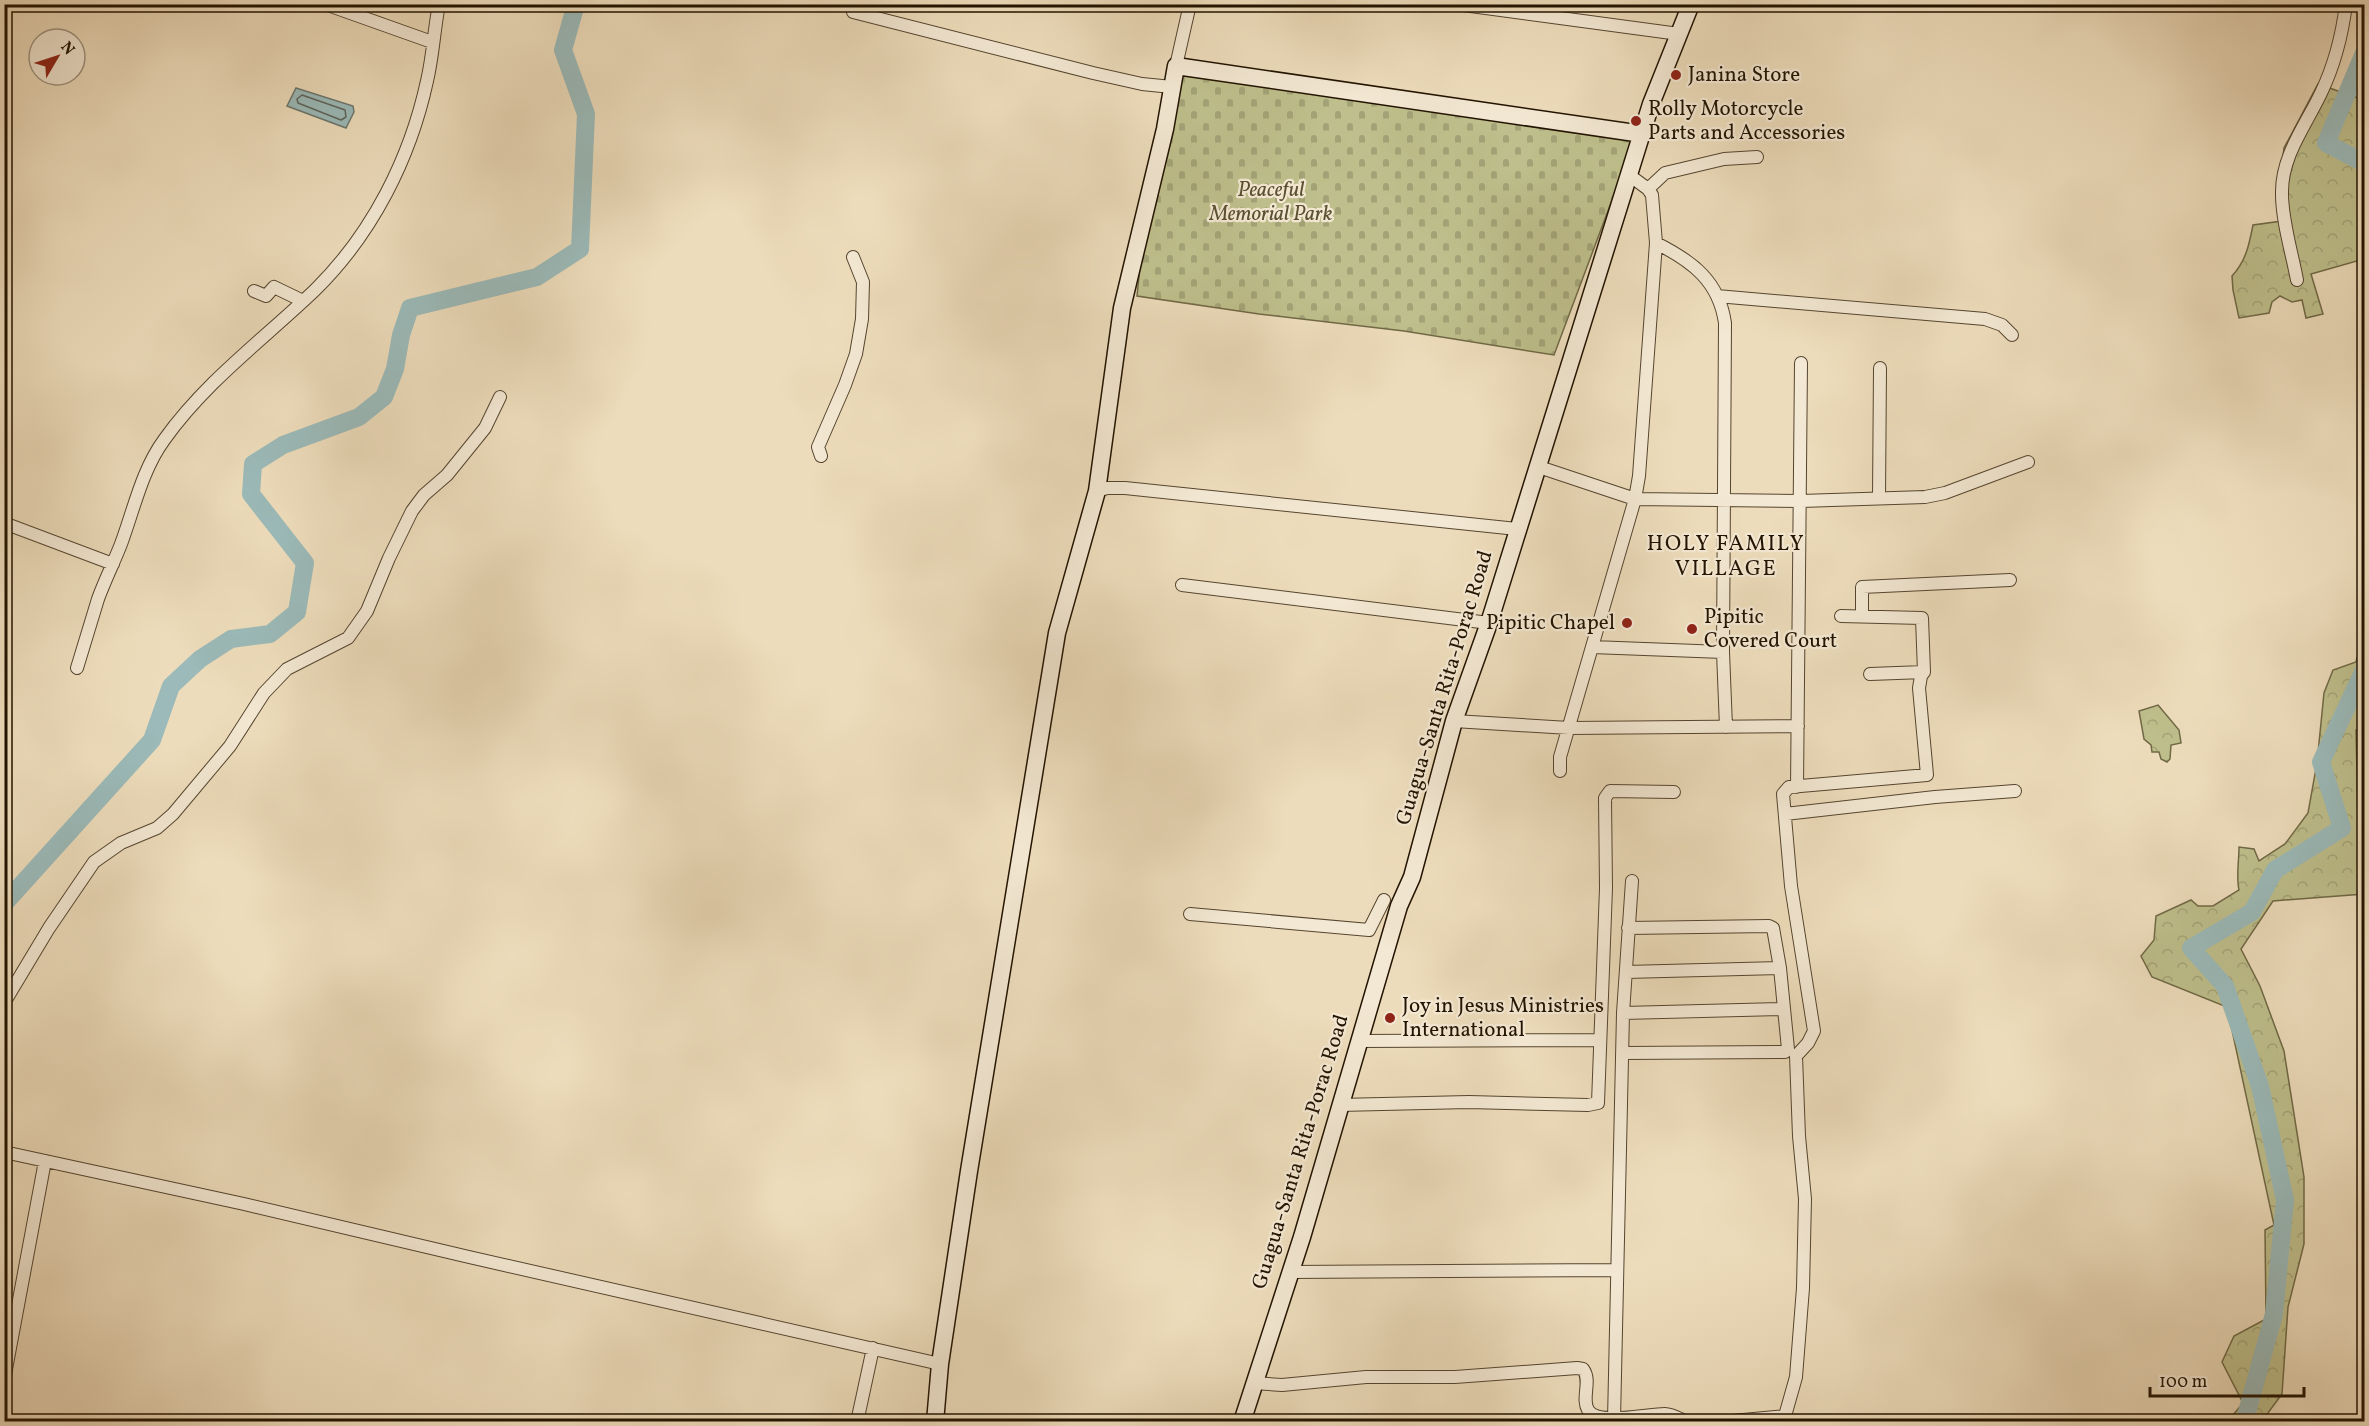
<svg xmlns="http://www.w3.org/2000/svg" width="2369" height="1426" font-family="Vollkorn,serif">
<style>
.forest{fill:url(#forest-crowns);stroke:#706946;stroke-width:1.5}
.cemetery{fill:url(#cemetery-stones);stroke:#706946;stroke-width:1.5}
.water{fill:#9bbab9;stroke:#6b776f;stroke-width:1.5}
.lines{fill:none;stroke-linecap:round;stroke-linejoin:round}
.shore{stroke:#5e665c;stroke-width:1.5}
.river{stroke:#9bbab9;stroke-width:18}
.street-casing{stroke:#55452f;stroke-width:14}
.secondary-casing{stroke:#221300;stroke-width:19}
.street{stroke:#f3e8d3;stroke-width:12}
.secondary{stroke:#f3e8d3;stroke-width:16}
.poi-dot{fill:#8f2418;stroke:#f3e8d3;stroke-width:2}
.labels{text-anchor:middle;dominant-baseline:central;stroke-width:4.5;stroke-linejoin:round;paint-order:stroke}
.poi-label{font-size:21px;fill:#221300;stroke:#f3e8d3;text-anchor:start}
.park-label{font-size:21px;font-style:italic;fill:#594f31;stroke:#f3e8d3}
.street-label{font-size:21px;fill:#221300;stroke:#f3e8d3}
.neighbourhood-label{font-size:22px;letter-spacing:1.5px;fill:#221300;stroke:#f3e8d3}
</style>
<defs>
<pattern id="forest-crowns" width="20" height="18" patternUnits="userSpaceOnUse" patternTransform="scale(1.5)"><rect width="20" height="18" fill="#bebf8c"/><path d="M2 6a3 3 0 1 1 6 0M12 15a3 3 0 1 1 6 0" fill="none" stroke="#a3a377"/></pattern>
<pattern id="cemetery-stones" width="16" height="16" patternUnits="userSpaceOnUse" patternTransform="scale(1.5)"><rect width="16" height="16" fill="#bebf8c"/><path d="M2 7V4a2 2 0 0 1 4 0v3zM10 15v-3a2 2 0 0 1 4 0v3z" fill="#a3a377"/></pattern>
</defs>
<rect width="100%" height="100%" fill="#eddcbb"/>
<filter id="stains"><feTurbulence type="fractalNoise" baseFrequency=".00333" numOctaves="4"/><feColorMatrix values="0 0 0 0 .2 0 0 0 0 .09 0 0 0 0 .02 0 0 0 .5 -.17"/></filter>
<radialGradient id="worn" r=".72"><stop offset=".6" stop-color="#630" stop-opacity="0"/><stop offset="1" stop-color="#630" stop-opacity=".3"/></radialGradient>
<path class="forest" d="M 2318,84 L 2364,100 L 2364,259 L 2311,274 L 2323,314 L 2306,318 L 2302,300 L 2292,302 L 2280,296 L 2272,302 L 2269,313 L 2239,318 L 2233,290 L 2232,276 C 2246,261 2249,245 2253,225 L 2282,221 L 2279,192 L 2284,148 Z
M 2364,629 L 2364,730 L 2356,730 L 2359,863 L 2364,863 L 2364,894 L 2273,901 L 2241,949 L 2260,986 L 2284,1051 L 2304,1177 L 2304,1244 L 2288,1307 L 2282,1394 L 2262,1421 L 2228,1421 L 2243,1403 L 2222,1362 L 2234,1336 L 2266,1319 L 2265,1230 L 2274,1225 L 2227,1007 L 2152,977 L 2141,956 L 2154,940 L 2156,916 L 2191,900 L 2198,906 L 2213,906 L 2239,890 C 2236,876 2239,862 2239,847 L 2254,849 L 2259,861 L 2285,844 L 2308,813 L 2317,763 L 2324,693 L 2333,670 L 2356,662 Z
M 2158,705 L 2179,730 L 2181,743 L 2171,745 L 2170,759 L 2167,762 L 2161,759 L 2159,752 L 2152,752 L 2151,745 L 2144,739 L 2139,711 Z"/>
<path class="cemetery" d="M 1181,75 L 1636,136 L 1554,355 L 1404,331 L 1259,314 L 1137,296 L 1141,256 Z"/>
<path class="water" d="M 296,88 L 353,106 L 354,112 L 346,128 L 287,106 Z"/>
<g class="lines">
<path class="shore" d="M 302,95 L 345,110 L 346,117 L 341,120 L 298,103 L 297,99 Z"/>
<path class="river" d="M 2364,53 L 2326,143 L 2364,163
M 4,904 L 152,740 L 171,686 L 200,659 L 231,639 L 270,634 L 297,612 L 305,563 L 251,494 L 253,464 L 283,445 L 359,417 L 384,397 L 395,369 L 401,335 L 410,308 L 537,277 L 580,249 L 586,114 L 563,50 L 576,4
M 2248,1422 L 2247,1412 L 2274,1314 L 2285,1200 L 2260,1086 L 2225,986 L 2191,948 L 2252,912 L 2275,870 L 2342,828 L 2321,762 L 2364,670"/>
<defs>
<path id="street" d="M 325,4 L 432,42
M 1456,4 L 1679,34
M 853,12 L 1093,73 L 1142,84 L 1172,87
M 1176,66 L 1190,4
M 1648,189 L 1665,173 L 1724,159 L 1757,157
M 1656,243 C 1692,261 1719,281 1725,323 L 1723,652 L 1726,727
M 2297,280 C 2292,253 2282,221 2282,194 C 2281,156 2306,125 2321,93 C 2335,64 2342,36 2346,4
M 254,291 L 266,296 L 274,287 L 303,301
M 1717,296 L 1985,319 L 2002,325 L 2012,335
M 821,456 L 818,447 L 845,385 L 856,354 L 862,319 L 863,282 L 853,257
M 1539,467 L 1635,499 L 1801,501 L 1925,497 L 1945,493 L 2028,462
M 1097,491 L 1107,488 L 1125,488 L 1517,529
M 1879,498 L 1880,368
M 4,523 L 113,564
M 1182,585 L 1489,623
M 1862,616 L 1862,587 L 2010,580
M 1592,647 L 1723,652
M 77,668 C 84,645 91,622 98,599 C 105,580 114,562 121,544 C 134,509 142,470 164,440 C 206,381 264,339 315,290 C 372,234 410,159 427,81 C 433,56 434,30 439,4
M 1870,674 L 1924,672
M 1454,721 L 1569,728 L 1798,726
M 1560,771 L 1560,757 L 1635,499 L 1639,476 L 1656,243 L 1652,195 L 1648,189 L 1629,175
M 1797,787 L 1801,363
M 1785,814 L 1935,797 L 2015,791
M 1190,914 L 1369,930 L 1384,900
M 1626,972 L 1780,968
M 4,1003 L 49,928 L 94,862 L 121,843 L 157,828 L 173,814 L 230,746 L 264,693 L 287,669 L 348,638 L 367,611 L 389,558 L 412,511 L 424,495 L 447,475 L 485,428 L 500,397
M 1623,1013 L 1784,1009
M 1359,1041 L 1599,1040
M 1623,1053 L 1779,1052 L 1785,1052 L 1788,1049 L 1780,968 L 1773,928 L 1769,926 L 1628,928
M 1339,1105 L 1469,1102 L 1588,1105 L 1598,1103 L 1606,888 L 1605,798 L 1610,791 L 1674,792
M 4,1152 L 244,1204 L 469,1257 L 940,1364
M 1289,1272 L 1617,1270
M 4,1380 L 45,1161
M 1254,1383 L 1282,1385 L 1366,1377 L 1455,1377 L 1577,1368 L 1583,1369 C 1592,1381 1581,1398 1588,1410 C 1597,1426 1647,1414 1665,1414 C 1672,1414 1680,1419 1687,1422
M 1614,1420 L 1623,1013 L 1632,881
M 857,1422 L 873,1348
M 1722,1422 L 1785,1416 L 1796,1377 L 1803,1288 L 1805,1199 L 1799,1136 L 1796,1056 L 1808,1043 L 1814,1031 L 1791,886 L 1783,794 L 1789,787 L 1927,775 L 1919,688 L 1921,676 L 1924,672 L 1922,618 L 1841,616"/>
<path id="secondary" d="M 935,1422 L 940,1364 L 969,1171 L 1057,633 L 1097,491 L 1122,308 L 1165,129 L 1176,66 L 1642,134
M 1242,1422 L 1302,1237 L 1399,906 L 1412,877 L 1454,721 L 1489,623 L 1651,104 L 1691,4"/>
</defs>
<use href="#street" class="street-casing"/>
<use href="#secondary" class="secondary-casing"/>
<use href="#street" class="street"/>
<use href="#secondary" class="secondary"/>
</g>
<g class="poi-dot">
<circle cx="1676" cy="75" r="6"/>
<circle cx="1636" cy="121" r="6"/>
<circle cx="1627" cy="623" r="6"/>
<circle cx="1692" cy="629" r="6"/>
<circle cx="1390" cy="1018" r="6"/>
</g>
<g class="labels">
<g class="poi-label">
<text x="1688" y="75">Janina Store</text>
<text x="1648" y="109">Rolly Motorcycle<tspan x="1648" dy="24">Parts and Accessories</tspan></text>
<text x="1704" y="617">Pipitic<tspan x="1704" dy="24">Covered Court</tspan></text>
<text x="1615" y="623" text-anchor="end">Pipitic Chapel</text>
<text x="1402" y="1006">Joy in Jesus Ministries<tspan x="1402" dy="24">International</tspan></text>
</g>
<g class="park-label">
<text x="1271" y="190">Peaceful<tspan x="1271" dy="24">Memorial Park</tspan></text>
</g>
<g class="street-label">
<text transform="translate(1445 688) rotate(-73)">Guagua-Santa Rita-Porac Road</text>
<text transform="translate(1301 1152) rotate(-73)">Guagua-Santa Rita-Porac Road</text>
</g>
<g class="neighbourhood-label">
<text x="1726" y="544">HOLY FAMILY<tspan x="1726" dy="25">VILLAGE</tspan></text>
</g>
</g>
<rect width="2369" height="1426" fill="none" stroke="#eddcbb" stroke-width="24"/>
<rect x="6" y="6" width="2357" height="1414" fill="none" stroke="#221300" stroke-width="3"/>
<rect x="12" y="12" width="2345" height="1402" fill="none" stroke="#221300" stroke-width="1.5"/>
<g transform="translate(57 57) rotate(51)"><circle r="28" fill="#f3e8d3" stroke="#9f937f" stroke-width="1.5"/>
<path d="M0-4.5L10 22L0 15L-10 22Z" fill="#8f2418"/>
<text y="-9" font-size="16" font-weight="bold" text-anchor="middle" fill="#221300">N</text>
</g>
<path d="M2150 1387v9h154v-9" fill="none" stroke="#221300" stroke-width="3"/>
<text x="2159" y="1387" font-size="18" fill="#221300" stroke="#f3e8d3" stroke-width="4.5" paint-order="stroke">100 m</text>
<rect width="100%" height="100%" filter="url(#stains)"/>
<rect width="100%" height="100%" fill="url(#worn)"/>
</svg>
